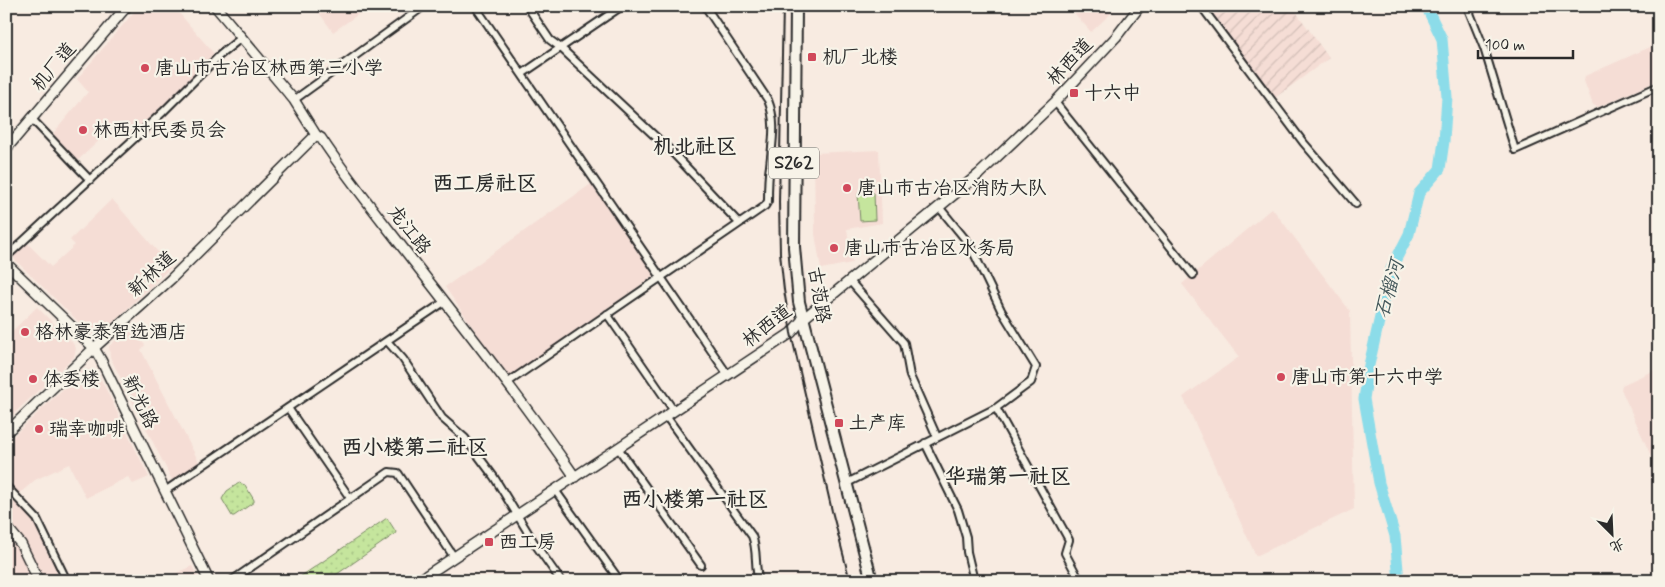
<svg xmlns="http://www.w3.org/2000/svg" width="1665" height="587" font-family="Mynerve,'LXGW WenKai TC',sans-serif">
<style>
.built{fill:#f5ddd5}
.industrial{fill:url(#industrial-furrows)}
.grass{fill:#c5e59d;stroke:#788864}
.garden{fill:url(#garden-dots);stroke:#788864}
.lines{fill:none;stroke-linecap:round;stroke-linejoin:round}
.river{stroke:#8cdce9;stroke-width:11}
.street-casing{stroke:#2b2b2b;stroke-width:10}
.secondary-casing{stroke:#2b2b2b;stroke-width:12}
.primary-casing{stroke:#2b2b2b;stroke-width:14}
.street{stroke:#f7f3e8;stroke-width:6}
.secondary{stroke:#f7f3e8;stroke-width:9}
.primary{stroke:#f7f3e8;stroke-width:10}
.rail{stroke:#2b2b2b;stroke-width:2}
.poi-dot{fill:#d1495b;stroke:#f7f3e8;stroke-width:2}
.labels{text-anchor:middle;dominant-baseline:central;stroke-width:4.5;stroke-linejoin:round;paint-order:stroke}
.shield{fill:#f7f3e8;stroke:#686764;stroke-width:1}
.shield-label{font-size:18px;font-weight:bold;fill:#2b2b2b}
.poi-label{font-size:19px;fill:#2b2b2b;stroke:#f7f3e8;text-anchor:start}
.street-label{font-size:19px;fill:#2b2b2b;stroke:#f7f3e8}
.water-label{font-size:20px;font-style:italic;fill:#43575a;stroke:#f7f3e8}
.quarter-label{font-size:21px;font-weight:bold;fill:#2b2b2b;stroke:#f7f3e8}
</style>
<defs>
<pattern id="industrial-furrows" width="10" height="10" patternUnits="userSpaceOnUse" patternTransform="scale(1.25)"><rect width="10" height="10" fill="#f5ddd5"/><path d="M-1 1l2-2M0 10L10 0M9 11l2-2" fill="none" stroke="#d2beb7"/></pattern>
<pattern id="garden-dots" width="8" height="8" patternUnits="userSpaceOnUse" patternTransform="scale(1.25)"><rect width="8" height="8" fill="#c5e59d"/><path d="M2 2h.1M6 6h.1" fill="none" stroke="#a9c587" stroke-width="1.8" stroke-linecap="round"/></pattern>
</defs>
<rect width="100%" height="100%" fill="#f8ebe1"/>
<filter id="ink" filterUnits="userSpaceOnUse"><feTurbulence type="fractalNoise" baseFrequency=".02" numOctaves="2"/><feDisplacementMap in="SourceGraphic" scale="10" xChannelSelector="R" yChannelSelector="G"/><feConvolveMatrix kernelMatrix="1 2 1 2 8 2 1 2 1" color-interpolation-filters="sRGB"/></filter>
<g filter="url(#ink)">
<path class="built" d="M 139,6 L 173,6 L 216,56 L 130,140 L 116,125 L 76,162 L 51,136 L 88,92 L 77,79 Z
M 314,6 L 370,6 L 333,32 Z
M 1068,6 L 1119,6 L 1091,32 Z
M 1657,44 L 1659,45 L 1659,80 L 1598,107 L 1593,105 L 1584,81 L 1585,76 Z
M 879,150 L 882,223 L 847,229 L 852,263 L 821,269 L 815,234 L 814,153 Z
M 591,184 L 655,275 L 508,378 L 445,287 Z
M 112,199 L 171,267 L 101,334 L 96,335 L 91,334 L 12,257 L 27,243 L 51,267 L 75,245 L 70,240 Z
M 1272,208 L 1350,311 L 1354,509 L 1256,556 L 1183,397 L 1239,357 L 1182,284 Z
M 37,307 L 71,341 L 76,348 L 74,357 L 6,421 L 6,337 Z
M 129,329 L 145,345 L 141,350 L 200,464 L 173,482 L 110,357 L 109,346 Z
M 1659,368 L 1659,465 L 1655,465 L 1621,389 L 1622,385 Z
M 92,369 L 98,373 L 149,477 L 133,484 L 128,477 L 86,498 L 69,464 L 35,480 L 18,495 L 37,516 L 69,581 L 6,581 L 6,443 L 83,370 Z
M 192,566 L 200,581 L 164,581 L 163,579 Z"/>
<path class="industrial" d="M 1204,6 L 1292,6 L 1329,58 L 1272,100 Z"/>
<path class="grass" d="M 874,193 L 875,220 L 860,221 L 858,194 Z"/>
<path class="garden" d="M 239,483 L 245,485 L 254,500 L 254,502 L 234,516 L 232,516 L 222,499 L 227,491 Z
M 387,518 L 396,532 L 395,534 L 327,581 L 294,581 Z"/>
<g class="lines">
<path class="river" d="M 1399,581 L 1395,536 L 1379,483 L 1364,399 L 1369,365 L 1391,269 L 1409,234 L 1419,193 L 1440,169 L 1444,141 L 1447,97 L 1442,39 L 1426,6"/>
<defs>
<path id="street" d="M 475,6 L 728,375
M 527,6 L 550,40 L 561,48 L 674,154 L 739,223
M 1201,6 L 1303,142 L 1356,204
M 1467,6 L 1484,48 L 1515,150 L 1659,86
M 522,74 L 622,6
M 294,100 L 424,6
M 1055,102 L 1193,275
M 32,119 L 90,180
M 6,257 L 163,112 L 220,55 L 241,38
M 849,280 L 904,343 L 910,376 L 937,437
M 607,314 L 674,411
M 387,341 L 403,359 L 442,418 L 465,438 L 494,477 L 535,544 L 561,581
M 507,383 L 765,206 L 768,201 C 768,189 768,177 770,166 C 772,143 777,123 768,100 L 705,6
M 288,408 L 350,498
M 996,408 L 1069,540 L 1065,553 L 1080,581
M 666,416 L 752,536 C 758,551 754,566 759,581
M 925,443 L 958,510 L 966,537 L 967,552 L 974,581
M 618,448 L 701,565
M 847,483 L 996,408 L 1031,382 L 1036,367 L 1001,310 L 970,245 L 939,207
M 6,486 L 37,519 L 67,581
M 555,490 L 620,581
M 165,491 L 444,302
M 231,581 L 389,472 L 398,473 L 454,557"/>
<path id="secondary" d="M 215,6 L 294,100 L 316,135 L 321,138 C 346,176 375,212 403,248 C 461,323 521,398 575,477
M 6,149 L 127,6
M 6,263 L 94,348 L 101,360 L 209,581
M 6,433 L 94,348 L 171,279 L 316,135
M 6,526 L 21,544 L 39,581
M 418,581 L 791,333 L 803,319 L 979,174 L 1055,102 L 1116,37 L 1140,6"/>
<path id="primary" d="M 796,6 L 794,247 L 799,302 L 872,581"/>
</defs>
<use href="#street" class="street-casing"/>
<use href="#secondary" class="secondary-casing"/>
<use href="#primary" class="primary-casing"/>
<use href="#street" class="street"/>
<use href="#secondary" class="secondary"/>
<use href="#primary" class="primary"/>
<path class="rail" d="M 783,6 L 779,202 L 780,253 L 784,290 L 791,333 L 832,511 L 850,581"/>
</g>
</g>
<g class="poi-dot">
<rect x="807" y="52" width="10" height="10" rx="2.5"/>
<circle cx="145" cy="68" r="5"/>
<rect x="1069" y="88" width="10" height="10" rx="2.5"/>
<circle cx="83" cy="130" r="5"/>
<circle cx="847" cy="188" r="5"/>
<circle cx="834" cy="248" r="5"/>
<circle cx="25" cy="332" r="5"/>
<circle cx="1281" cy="377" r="5"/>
<circle cx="33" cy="379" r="5"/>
<rect x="834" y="418" width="10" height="10" rx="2.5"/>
<circle cx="39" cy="429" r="5"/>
<rect x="484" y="537" width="10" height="10" rx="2.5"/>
</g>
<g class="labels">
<rect class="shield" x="769" y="147.5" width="50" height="31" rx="4"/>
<g class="shield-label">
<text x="794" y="163">S262</text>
</g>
<g class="poi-label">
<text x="822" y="57">机厂北楼</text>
<text x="155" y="68">唐山市古冶区林西第三小学</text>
<text x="1084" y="93">十六中</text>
<text x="93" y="130">林西村民委员会</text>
<text x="857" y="188">唐山市古冶区消防大队</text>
<text x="844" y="248">唐山市古冶区水务局</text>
<text x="35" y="332">格林豪泰智选酒店</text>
<text x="1291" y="377">唐山市第十六中学</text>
<text x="43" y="379">体委楼</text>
<text x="849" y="423">土产库</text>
<text x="49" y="429">瑞幸咖啡</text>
<text x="499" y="542">西工房</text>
</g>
<g class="street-label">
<text transform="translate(1070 62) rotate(-47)">林西道</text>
<text transform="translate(54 67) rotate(-50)">机厂道</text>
<text transform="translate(409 230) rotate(52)">龙江路</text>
<text transform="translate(152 274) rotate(-43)">新林道</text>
<text transform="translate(819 295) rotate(81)">古范路</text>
<text transform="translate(767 326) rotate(-38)">林西道</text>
<text transform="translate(140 402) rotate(64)">新光路</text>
</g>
<g class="water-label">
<text transform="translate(1390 289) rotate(-74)">石榴河</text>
</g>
<g class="quarter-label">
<text x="695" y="147">机北社区</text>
<text x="485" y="184">西工房社区</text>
<text x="415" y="448">西小楼第二社区</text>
<text x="1008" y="477">华瑞第一社区</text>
<text x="695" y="500">西小楼第一社区</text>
</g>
</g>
<rect width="1665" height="587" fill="none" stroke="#f7f3e8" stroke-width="25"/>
<rect x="12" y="12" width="1640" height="562" fill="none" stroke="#2b2b2b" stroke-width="2" filter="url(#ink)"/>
<g transform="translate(1612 534) rotate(156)" stroke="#f7f3e8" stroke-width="4" paint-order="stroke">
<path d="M0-4L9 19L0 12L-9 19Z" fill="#2b2b2b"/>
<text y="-8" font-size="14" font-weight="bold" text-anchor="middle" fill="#2b2b2b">北</text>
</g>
<path d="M1478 50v8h95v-8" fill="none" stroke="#2b2b2b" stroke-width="2.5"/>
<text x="1485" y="50" font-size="15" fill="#2b2b2b" stroke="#f7f3e8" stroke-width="4" paint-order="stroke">100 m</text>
</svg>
